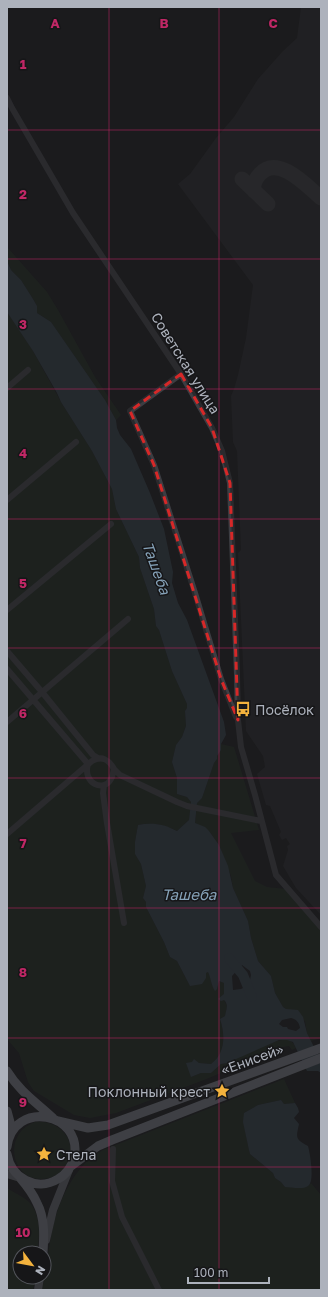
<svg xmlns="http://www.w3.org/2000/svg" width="328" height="1297" font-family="'Golos Text',sans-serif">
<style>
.built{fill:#27272a}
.green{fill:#202921;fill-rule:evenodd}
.water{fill:#303a42;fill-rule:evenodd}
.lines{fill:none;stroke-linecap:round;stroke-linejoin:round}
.river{stroke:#303a42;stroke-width:10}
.taxiway{stroke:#35363a;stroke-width:15}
.minor{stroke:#3c3d42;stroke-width:6}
.major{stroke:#585a61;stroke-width:8}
.highway{stroke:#686b73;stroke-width:9}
.marked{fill:none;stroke:#d62828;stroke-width:3;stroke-dasharray:8 5;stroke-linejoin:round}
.grid{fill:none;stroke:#c02765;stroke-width:1;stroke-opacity:0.55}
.labels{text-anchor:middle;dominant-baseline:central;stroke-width:3;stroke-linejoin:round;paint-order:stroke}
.street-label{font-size:14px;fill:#adb2bc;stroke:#161618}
.poi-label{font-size:14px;fill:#adb2bc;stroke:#161618;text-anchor:start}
.water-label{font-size:15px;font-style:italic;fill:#85a1b7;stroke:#161618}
.grid-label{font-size:13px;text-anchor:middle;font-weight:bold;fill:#c02765;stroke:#161618;stroke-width:3;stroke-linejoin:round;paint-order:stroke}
</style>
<rect width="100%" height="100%" fill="#1b1b1d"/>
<path class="built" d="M 301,7 L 321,7 L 321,915 L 296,888 L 283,866 L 288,850 L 287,846 L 290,844 L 286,838 L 282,840 L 279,835 L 281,832 L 270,806 L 266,805 L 257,774 L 265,767 L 263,756 L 246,731 L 238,553 L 241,550 L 237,451 L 233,442 L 231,396 L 234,389 L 238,375 L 246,338 L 253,285 L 178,184 L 190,174 L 216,138 L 234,117 L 258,79 L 283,51 L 297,38 Z"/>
<path class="green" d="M 7,247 L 47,292 L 58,310 L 95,377 L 121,415 L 116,420 L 105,400 L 55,328 L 51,322 L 37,313 L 37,306 L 33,299 L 21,280 L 11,270 L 7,261 Z
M 7,312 L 33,351 L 61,402 L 92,451 L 112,489 L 116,509 L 139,557 L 140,568 L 154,609 L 156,626 L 159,630 L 172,671 L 187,704 L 187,708 L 185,711 L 186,726 L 182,737 L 176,745 L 172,762 L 177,778 L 177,794 L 187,797 L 191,802 L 189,820 L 177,831 C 165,825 151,822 138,825 L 135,842 L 135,854 L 141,864 L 146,886 L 143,898 L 146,902 L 146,907 L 164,942 L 170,957 L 177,961 L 190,986 L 206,978 L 206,973 L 208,972 L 211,980 L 212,985 L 217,989 L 219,981 L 224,983 L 225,995 L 222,996 C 227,1006 228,1005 225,1016 L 220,1019 C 225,1034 226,1053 211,1064 L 199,1063 L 194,1059 L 191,1077 L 201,1073 L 211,1073 L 221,1064 L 227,1063 C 240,1057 275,1038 288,1040 C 292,1041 294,1044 296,1048 L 292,1050 L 289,1046 L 283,1047 L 204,1080 L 116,1113 L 90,1118 L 74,1115 L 34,1091 L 28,1082 L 19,1053 L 7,1039 Z
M 221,744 L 234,747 L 259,830 L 231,833 L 255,881 L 267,887 L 286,889 L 321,930 L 321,1038 L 311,1041 L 307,1033 L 305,1021 L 290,1010 L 286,1009 L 283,1007 L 275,993 L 271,976 L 258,961 L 251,938 L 248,921 L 233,888 L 231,876 L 219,845 L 209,831 L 195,824 L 197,803 L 202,798 L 214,763 L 217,759 C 216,754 221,750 221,744 Z
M 284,1079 L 295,1103 L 284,1104 L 281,1100 L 258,1105 L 244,1113 L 245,1130 L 250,1154 L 273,1173 L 275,1178 L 281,1182 L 285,1187 L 308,1186 L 311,1183 L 321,1195 L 321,1290 L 42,1290 C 51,1248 49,1215 74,1177 C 79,1170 84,1164 90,1158 C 94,1155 99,1153 103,1150 Z
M 35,1122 C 58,1119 79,1140 67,1163 C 63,1170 57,1176 49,1178 C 12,1187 0,1134 35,1122 ZM 48,1150 L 50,1156 L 38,1160 L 36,1154 Z
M 7,1188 C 16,1194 30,1199 34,1209 C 41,1223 39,1239 37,1253 L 20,1253 L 20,1277 L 35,1277 L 33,1290 L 7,1290 Z"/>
<path class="water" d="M 7,261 L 11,270 L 21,280 L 33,299 L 37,306 L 37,313 L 51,322 L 105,400 L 116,420 L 117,428 L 120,435 L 131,449 L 150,493 L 164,529 L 173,572 L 172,583 L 178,603 L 187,620 L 224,722 L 226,735 L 221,744 L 221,750 L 217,756 L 217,759 L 214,763 L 202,798 L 197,803 L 195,823 L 205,827 L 209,831 L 219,845 L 228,866 L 233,888 L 248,921 L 251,938 L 258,961 L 271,976 L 275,993 L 283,1007 L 286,1009 L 298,1010 L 303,1017 L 307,1033 L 321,1061 L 321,1073 L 318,1071 L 307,1071 L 293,1042 L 287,1040 L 279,1040 L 227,1063 L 221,1064 L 211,1073 L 201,1073 L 191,1077 L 186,1063 L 192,1062 L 194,1059 L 199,1063 L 211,1064 C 226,1053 225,1034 220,1019 L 225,1016 C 226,1010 229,1005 224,1000 L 221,1001 L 218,999 L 224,994 L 224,983 L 219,981 L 217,989 L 215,991 C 211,985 211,978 208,972 L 206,973 L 206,978 L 202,984 L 190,986 L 177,961 L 170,957 L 164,942 L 146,907 L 146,902 L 143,898 L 146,886 L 141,864 L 135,854 L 135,842 L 138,825 C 151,822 165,824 177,831 L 189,820 L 191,802 L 187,797 L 177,794 L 177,778 L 172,762 L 176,745 L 182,737 L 186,726 L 185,711 L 187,708 L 187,704 L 172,671 L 159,630 L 156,626 L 154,609 L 140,568 L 139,557 L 116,509 L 112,489 L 92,451 L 61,402 L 57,393 L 33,351 L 7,312 ZM 242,965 L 250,971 L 251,975 L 249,985 L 241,989 L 233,990 L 232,976 ZM 291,1018 C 296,1019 299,1022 300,1028 L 296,1031 L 288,1029 L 287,1027 L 283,1027 L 279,1024 L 282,1020 Z
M 281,1100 L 284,1104 L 295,1103 L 298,1108 L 299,1112 L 294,1118 L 299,1124 C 296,1138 295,1139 308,1146 C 310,1153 315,1182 308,1186 C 302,1190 292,1187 285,1187 L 281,1182 L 275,1178 L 273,1173 L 250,1154 L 249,1150 L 243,1122 L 244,1113 L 258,1105 Z"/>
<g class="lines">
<path class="river" d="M 229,958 L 243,975 L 252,997"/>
<path class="taxiway" d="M 242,179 L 268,204
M 254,191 C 253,184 255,179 260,174 C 278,154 307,186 321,198"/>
<path class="minor" d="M 7,98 L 12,108 L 73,213 L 181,374 L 212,428 L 222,451 L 230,483 L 237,675 L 238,720 L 241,747 L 255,795 L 276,875 L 321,927
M 181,374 L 130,411 L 154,465 L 195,593 L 221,679 L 236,717
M 7,388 L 28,370
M 7,500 L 76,442
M 7,610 L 111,524
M 7,651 L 42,692 L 93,755 L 98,758
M 7,669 L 88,764
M 7,722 L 128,619
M 114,769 L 120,775 L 177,802 L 187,806 L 261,821
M 104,785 L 103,793 L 107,823 L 124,923
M 7,834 L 92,761 C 102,755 109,760 114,769 C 113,772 113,776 111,779 C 104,793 82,783 88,764
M 113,1149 L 112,1181 L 122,1217 L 159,1290"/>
<path class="major" d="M 7,1174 L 20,1178
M 46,1240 L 53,1210 L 69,1170
M 38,1290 L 40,1277"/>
<path class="highway" d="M 7,1071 C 20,1092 36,1102 53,1118
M 7,1111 L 11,1126 L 10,1136
M 58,1121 L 88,1128 L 108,1125 L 321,1048
M 7,1147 C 13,1099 84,1112 74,1158 C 72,1166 66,1175 58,1179 C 36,1192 11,1178 7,1154
M 70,1167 L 98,1146 L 112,1140 L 321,1058
M 21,1179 C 27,1186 33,1194 37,1203 C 45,1218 44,1236 43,1253"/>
</g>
<path d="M0 0H328V1297H0ZM 181,374 L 212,428 L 230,483 L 238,720 L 221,679 L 154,465 L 130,411 Z" fill="#1b1b1d" fill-opacity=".55" fill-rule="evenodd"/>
<path class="marked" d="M 181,374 L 212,428 L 230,483 L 238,720 L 221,679 L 154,465 L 130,411 Z"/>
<path class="grid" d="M 109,7 L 109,1290M 219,7 L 219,1290M 7,130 L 321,130M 7,259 L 321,259M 7,389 L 321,389M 7,519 L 321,519M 7,648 L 321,648M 7,778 L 321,778M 7,908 L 321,908M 7,1038 L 321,1038M 7,1167 L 321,1167"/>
<defs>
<symbol id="bus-bare" viewBox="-9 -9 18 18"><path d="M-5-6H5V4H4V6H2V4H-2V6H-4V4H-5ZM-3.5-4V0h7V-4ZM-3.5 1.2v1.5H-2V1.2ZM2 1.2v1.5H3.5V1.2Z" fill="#f3b23d" stroke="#161618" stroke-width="2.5" paint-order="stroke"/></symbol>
<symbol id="sight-bare" viewBox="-9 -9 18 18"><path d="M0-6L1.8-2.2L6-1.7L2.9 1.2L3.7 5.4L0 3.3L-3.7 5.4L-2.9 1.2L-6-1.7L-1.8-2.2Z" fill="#f3b23d" stroke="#161618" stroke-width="2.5" paint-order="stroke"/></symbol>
</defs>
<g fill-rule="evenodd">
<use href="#bus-bare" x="232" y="698" width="22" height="22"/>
<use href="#sight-bare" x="211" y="1080" width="22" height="22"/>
<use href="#sight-bare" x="33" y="1143" width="22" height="22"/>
</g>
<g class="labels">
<g class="street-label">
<text transform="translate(186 363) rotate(58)">Советская улица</text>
<text transform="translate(252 1059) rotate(-20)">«Енисей»</text>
</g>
<g class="poi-label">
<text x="255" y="709">Посёлок</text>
<text x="210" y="1091" text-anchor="end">Поклонный крест</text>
<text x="56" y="1154">Стела</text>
</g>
<g class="water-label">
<text transform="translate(157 568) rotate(70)">Ташеба</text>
<text x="189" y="894">Ташеба</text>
</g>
</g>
<g class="grid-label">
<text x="55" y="28">A</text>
<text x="164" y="28">B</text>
<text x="273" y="28">C</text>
<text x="23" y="69">1</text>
<text x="23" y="199">2</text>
<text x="23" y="329">3</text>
<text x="23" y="458">4</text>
<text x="23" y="588">5</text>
<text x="23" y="718">6</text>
<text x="23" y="848">7</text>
<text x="23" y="977">8</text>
<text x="23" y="1107">9</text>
<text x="23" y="1237">10</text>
</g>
<rect width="328" height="1297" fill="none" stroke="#adb2bc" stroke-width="16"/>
<g transform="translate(32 1265) rotate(122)"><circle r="19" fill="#161618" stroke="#52545a"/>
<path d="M0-3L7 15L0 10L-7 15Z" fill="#f3b23d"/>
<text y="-6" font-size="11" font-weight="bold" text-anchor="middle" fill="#adb2bc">N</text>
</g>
<path d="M188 1277v6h81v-6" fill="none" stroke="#adb2bc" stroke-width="2"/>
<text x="194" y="1277" font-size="12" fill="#adb2bc" stroke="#161618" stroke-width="3" paint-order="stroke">100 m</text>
</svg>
